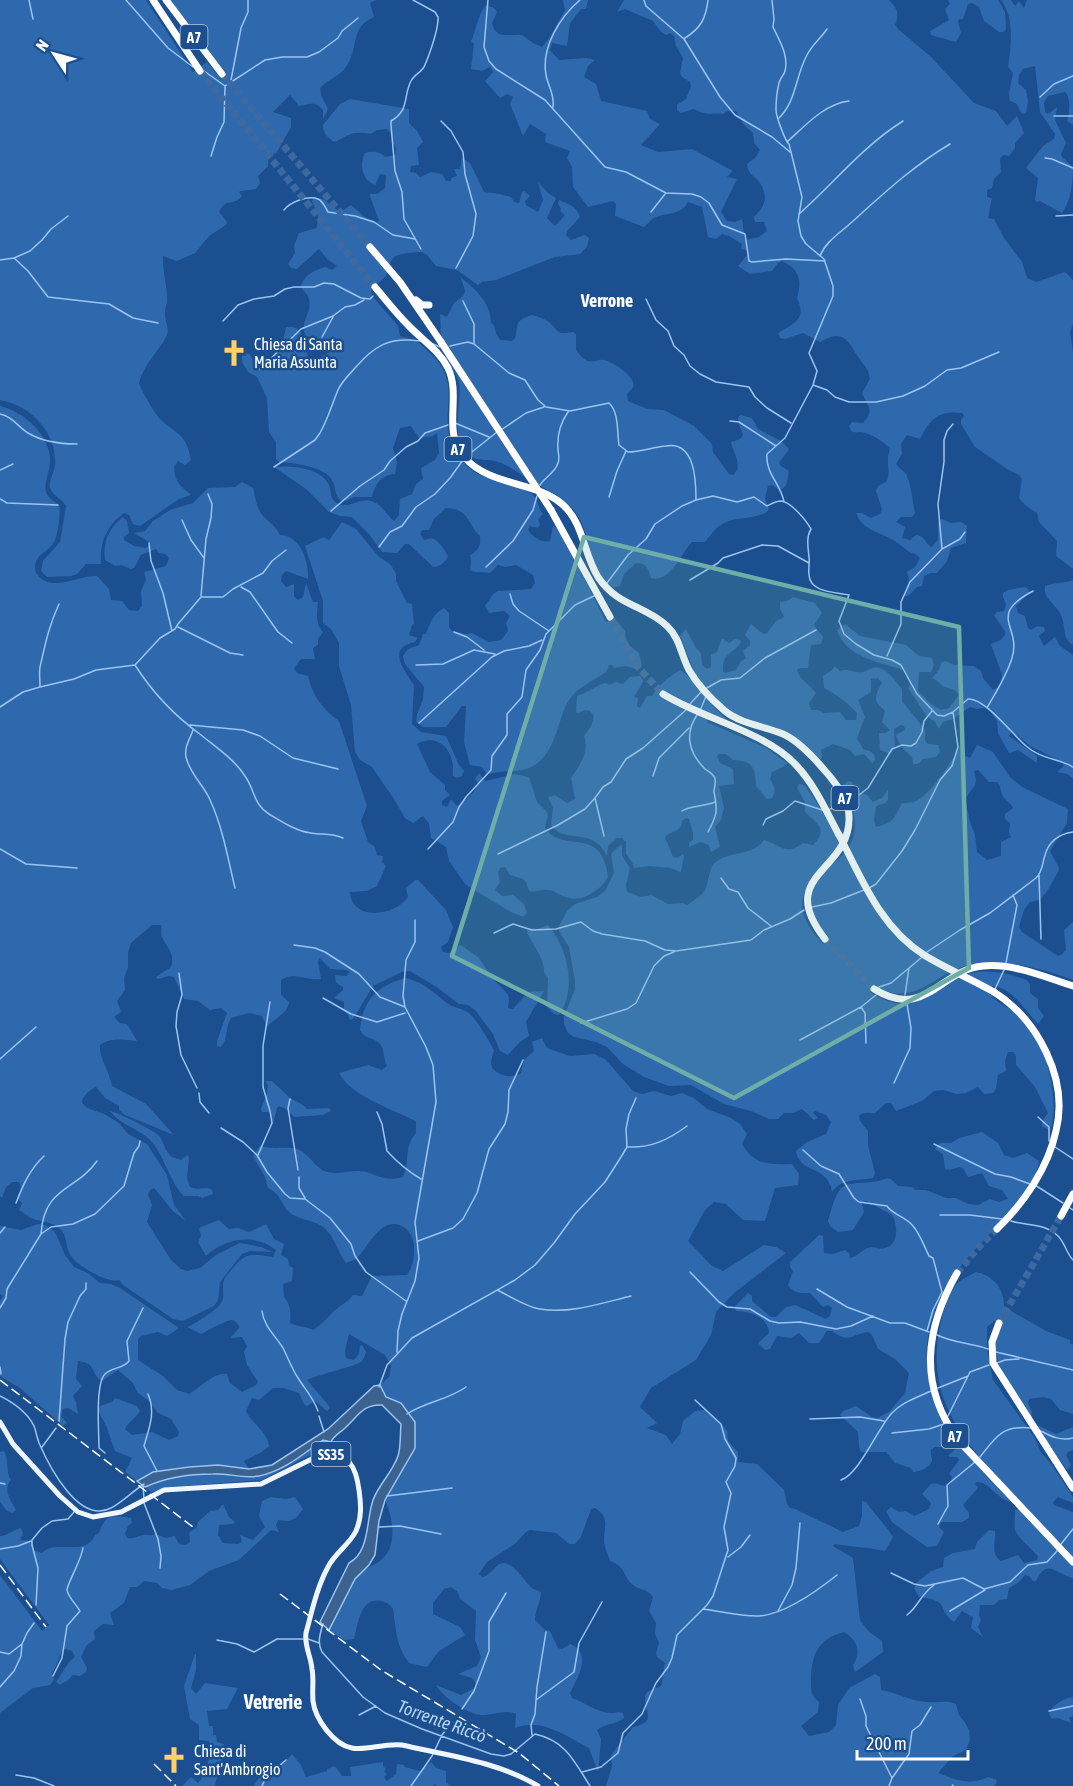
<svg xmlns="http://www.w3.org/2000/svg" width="1073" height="1786" font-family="'Asap Condensed',sans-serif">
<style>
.green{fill:#2e69ad;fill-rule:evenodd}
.water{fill:#3c6290;stroke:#9cc4f0;stroke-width:1.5}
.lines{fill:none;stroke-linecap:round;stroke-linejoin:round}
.stream{stroke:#9cc4f0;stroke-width:1.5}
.highway-tunnel{stroke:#3d69a0;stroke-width:7;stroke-dasharray:7 3.5;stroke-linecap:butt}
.major{stroke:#f0f6ff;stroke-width:5}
.highway{stroke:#fff;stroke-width:7}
.rail{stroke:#fff;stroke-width:1.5;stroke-dasharray:10 4.5;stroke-linecap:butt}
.highway-bridge{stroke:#fff;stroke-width:7}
.marked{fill:#6fada8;fill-opacity:0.2;stroke:#6fada8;stroke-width:4.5;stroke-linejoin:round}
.labels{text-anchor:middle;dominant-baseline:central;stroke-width:5;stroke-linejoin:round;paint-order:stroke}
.shield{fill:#1b4f8f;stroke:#bbcadd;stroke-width:1.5}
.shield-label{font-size:15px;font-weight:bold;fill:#fff}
.poi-label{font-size:16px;fill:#fff;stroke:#1b4f8f;text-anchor:start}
.neighbourhood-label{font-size:18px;font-weight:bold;fill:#fff;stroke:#1b4f8f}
.water-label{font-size:18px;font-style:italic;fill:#b5d3f5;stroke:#1b4f8f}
.quarter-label{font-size:20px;font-weight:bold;fill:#fff;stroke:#1b4f8f}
</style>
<rect width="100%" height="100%" fill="#1b4f8f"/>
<path class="green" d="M 0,0 L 146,0 L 193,72 L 207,62 L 221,79 L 226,73 L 170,0 L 376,0 L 370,3 L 374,17 C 349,28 360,46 346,67 C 339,77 328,79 320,88 L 321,95 L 328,109 L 323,119 L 323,110 C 314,100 311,105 299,106 L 290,95 L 273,112 L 291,118 L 291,127 L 277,152 L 268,158 L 268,166 L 258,176 L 260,183 L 256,189 L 241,191 L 239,192 L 242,196 C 233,207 226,197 219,212 L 227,222 L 226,225 L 209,236 L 195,253 L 177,261 L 163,256 C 162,271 168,287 167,303 C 166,306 165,309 165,312 C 164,319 170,328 167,335 C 160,350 143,365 139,383 C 142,391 154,413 161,420 C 178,435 187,435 191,460 L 185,465 L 178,461 L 174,467 C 175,483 180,485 191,495 L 179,499 L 140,526 L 133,524 L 129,515 L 124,513 C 106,527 100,541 101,564 L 86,564 L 77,574 L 71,576 L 47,577 L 41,571 L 43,561 L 60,542 L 66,506 C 62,499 53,496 50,488 C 48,482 54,473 55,466 C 58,433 30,405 0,400 Z
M 563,0 L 588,0 L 586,9 L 581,9 L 570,23 L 567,46 L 552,43 L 550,50 L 559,60 L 587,58 L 595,60 L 588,66 L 584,77 L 596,84 L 601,101 L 647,111 L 650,119 L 660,124 L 641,145 L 658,152 L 692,149 L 733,171 L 727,177 L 737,179 L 721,212 L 727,221 L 735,222 L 742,219 L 745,240 L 759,237 L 767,231 L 764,222 L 755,222 L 754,217 C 765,206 769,198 760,183 C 754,174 749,177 747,164 L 755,158 L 760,150 L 754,143 L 753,133 L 743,124 L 736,111 L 727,111 L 723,114 C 708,112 709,117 694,109 L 681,113 L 677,110 L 677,105 L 686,99 L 691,86 L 690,82 L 682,77 L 680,73 L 683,58 L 676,46 L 674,36 L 670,33 L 666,35 L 661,32 L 653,21 L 625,9 L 617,12 L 624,0 L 889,0 C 897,9 900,13 895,25 L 898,29 L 931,57 L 974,103 L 996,111 L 1007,126 L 1017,116 L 1024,133 L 1015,143 L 1015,148 L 1009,156 L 1004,155 L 1000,158 L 1001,172 L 994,179 L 992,188 L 987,190 L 987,197 L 992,198 L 988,218 L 994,219 L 1004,238 L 1022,262 L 1027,278 L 1036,282 L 1065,272 L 1073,280 L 1073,324 L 1070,332 L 1073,352 L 1073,569 L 1056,556 L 1057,541 L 1039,522 L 1037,513 L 1025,505 L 1019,498 L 1022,479 L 1019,475 L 1007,469 L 975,447 L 961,424 L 961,420 L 964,416 L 962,413 C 938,410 930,419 920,439 L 907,435 L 901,444 L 902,454 L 896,464 C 899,468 904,471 906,474 C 912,487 912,500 915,513 L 912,517 L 901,517 L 896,522 L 905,527 L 902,538 L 910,540 L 916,535 C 926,536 924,543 932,547 L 938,540 L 938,521 L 942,519 L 951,523 L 961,522 L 967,526 L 966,543 L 951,548 L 947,561 L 937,573 L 931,573 L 924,576 L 922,586 L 917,587 L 908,596 L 903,596 L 909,580 L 907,572 L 915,567 L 920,558 C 916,553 913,554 908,551 C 903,547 899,543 893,540 C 878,531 863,531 856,513 L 862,513 L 871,518 L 880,514 L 882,509 L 876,491 L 878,486 L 887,481 C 891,468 885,463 890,449 C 886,443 873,435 865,433 C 860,431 856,434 851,431 L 849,426 L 852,422 L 863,423 C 875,410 868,407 862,393 L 870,379 C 868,367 865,367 859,358 C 847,340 844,328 820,342 L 803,333 L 785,339 L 780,338 L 778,333 C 795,323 807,319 797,298 C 802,280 800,270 782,261 L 778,263 L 772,271 L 750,274 L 738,266 L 748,254 L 746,250 L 741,249 L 742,244 L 729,236 L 722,234 L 716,239 L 708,237 L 702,207 L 688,202 C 680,216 668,212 656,217 C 651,219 648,224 644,227 L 615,216 L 616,204 L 613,201 L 588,207 L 573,187 L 572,167 L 567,158 L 570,151 L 545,142 L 546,134 L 530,124 L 523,136 L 510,104 L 513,97 L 507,94 L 500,98 L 485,81 L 493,72 L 490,67 L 482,71 L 471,69 L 474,43 L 471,42 C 476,30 478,14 486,5 L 494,8 L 497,12 L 492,23 C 496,41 509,33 522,35 L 533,43 L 542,47 L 550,37 L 565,10 Z
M 948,0 L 998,0 L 1005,12 L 1006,29 L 1003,32 L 999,32 L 984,21 L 979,7 L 972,3 L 968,4 L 963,19 L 959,19 L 958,22 L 961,33 L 956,42 L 931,35 L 930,31 L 949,20 L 945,9 L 950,4 Z
M 1001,0 L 1011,0 L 1015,6 L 1019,1 L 1024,8 L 1027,0 L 1073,0 L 1073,125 L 1067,121 C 1070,112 1071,98 1065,92 L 1048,96 L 1044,102 L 1045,112 L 1048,114 L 1057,107 L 1055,120 L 1066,143 L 1061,154 L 1062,157 L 1073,167 C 1073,182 1071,201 1062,213 L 1040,201 L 1036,202 L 1035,199 L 1038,178 L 1026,168 L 1043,146 L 1054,139 L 1055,134 L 1040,112 L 1035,66 L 1023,69 L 1019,75 L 1018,83 L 1026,90 L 1028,101 L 1026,113 L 1023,114 L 1020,111 L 1017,104 L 1010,101 L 1009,93 L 1013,73 L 1008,67 C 1011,46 1015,18 1001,0 Z
M 350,99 L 409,109 L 409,123 L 417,131 L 423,142 L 417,148 L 419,165 L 411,166 L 410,172 L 416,173 L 420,177 L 431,172 L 442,174 L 446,181 L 451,181 L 451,178 L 457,176 L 454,169 L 460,169 L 462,158 L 470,163 L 484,192 L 500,194 L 511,197 L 514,202 L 519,203 L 522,192 L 524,191 L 530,196 L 525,201 L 526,205 L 538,212 L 543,200 L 538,182 L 548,193 L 556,198 L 547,218 L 555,226 L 565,215 L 560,211 L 561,209 L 558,204 L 559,200 C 568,204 577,206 580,217 L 567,231 L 566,235 L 571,240 L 585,235 L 589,238 L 587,247 L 580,254 L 555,257 L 496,280 L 482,282 L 478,285 L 457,270 L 436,266 L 427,255 L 422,252 L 407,253 L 395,256 L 391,261 L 386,276 L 371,289 L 372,296 L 398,326 L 400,336 C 418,340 417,341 431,354 C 465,386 436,414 454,449 C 474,487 505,475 532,494 C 539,499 537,508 543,514 L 538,520 L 540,524 L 538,528 L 530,526 L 528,529 C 531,537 542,543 550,541 L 553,526 L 560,530 L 606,622 L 617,621 L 625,631 L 626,639 L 630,646 L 639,653 L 642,665 L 636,669 L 626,666 L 614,668 L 612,665 L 609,665 L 606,672 C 595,680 577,687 569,700 C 557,720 556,755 531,767 C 519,773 503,770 490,774 L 486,773 L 482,767 L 470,765 L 464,742 L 466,706 L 462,706 L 446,727 L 423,727 L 416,722 L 417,715 L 423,699 L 424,687 L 405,664 L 403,656 L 408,649 L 419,645 L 423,634 L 426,634 C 429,624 434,613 444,608 L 449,613 L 449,627 L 452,631 L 464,634 L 472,633 L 489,642 L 501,640 L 508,631 L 506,623 L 510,616 L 504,611 L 489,613 L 485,606 L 494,593 L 498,591 L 531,589 L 535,583 L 533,575 L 516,565 L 505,567 L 498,565 L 490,573 C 483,571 477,574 470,570 L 471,562 L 470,555 C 478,551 481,546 480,536 C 467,524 470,509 446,508 L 434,519 L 429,530 L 422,530 L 420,534 L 424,540 L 432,538 C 439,541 444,549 448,556 C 446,562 440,567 433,567 L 409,544 L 405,544 L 397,553 L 382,552 L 369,534 L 352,517 L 340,516 L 329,512 L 306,489 L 274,467 C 290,465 321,467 329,485 C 332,492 329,500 339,504 C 349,509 361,496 374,502 C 383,506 387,516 394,521 L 399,515 L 400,499 L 412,494 L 416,484 L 423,479 L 421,468 L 435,460 L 439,453 L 437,433 L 433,436 L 419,438 L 411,426 L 400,428 L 393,448 L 397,462 L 395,474 C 381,475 375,484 372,497 L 354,497 L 346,501 L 341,501 C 333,494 337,487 332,480 C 324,466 293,463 279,462 L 276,459 L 276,442 L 269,432 L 267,398 L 257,377 L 248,372 L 242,362 L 242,353 L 250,354 L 255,366 L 265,366 L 265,361 C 278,357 284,340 286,327 C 307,324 303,348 310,361 L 314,362 C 320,356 326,355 332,350 L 329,341 L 316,341 L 311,337 L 306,336 C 298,323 313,313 309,299 C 308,294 303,291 301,287 C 303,275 315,270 326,267 L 332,270 L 337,266 L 327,259 L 319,249 L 297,269 L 291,268 L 288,264 L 295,253 L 294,246 L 299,233 L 317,228 L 318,215 L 312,201 L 314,197 L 323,199 L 340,212 L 351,205 L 366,218 L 377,222 L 379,221 L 370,196 L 370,194 L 377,194 L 385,188 L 386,176 L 382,174 L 380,174 L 375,185 C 362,180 359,165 365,153 C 372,151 380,151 385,157 L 395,155 L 396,148 L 392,142 L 390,132 L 387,129 L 377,130 L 371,134 C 354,131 350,134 335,142 C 329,140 322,132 323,125 L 340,104 Z
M 461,278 C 476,289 491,304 491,323 L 494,325 L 496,333 L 500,340 L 512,341 L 515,338 C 519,323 514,321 532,315 C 538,317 547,319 551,324 C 560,334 559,334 573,332 L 576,334 L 576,350 C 579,354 582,358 586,360 C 593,364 598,359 604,360 C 613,362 637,377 633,387 C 633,388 628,393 627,394 L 628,401 L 647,409 L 664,410 L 694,426 L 712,444 L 713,452 L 729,474 L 733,475 C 744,466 733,454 731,442 C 752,437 738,431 738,418 L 740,415 L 752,418 L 758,429 L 781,441 L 789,449 L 779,463 L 781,466 L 789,471 C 787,479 789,487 779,490 L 772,485 L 768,486 L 765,498 L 769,509 C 764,519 738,517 726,522 C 715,527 712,534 705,542 L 692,542 C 681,554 670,583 651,578 C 648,569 647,563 636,563 L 624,574 L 620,586 L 614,588 C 587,572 592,529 572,508 C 561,495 544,489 530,480 C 519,474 511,466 498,462 C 491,459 483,461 476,459 C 446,448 463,404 459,383 C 457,371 446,362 443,350 C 440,339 441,325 440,314 L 447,317 L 454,303 L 464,295 L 465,291 Z
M 0,406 C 26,412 56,440 49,469 C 48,476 44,485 46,492 C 48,498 54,501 59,505 C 61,511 58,536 54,542 C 51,549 42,552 38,558 C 29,572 42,583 55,583 C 70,583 82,576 97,576 L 109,589 L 111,600 L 122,601 L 129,610 L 138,611 L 142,606 L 141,591 L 146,580 L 144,572 L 166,566 L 169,558 L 165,554 L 159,553 L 156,549 L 141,555 L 134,568 L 131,569 L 121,565 L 115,566 L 105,560 C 103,542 108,529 123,517 L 127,521 L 129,533 L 124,537 L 124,540 L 134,546 L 146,548 L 150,544 L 149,542 L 134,533 L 145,531 L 153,521 L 170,510 L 193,503 L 208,488 L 235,487 L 242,482 L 253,488 C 256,499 256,508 263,516 C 271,524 274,524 280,535 C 300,535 309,561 308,579 L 286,571 L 282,575 L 281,581 L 286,587 L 294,584 L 294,596 L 298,600 L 303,597 L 306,583 L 313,602 L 318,602 C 317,612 315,624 323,632 L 318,639 L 318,645 L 313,648 L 315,659 L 301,659 L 294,668 L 297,673 L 308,676 C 313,697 322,708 339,721 L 367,806 L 361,821 L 368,842 L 375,847 L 377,855 L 383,856 L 382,862 L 386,866 L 377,886 L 367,891 L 350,892 C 352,922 395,916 408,897 L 406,888 L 415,880 L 418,880 L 446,910 L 453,927 L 448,942 L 441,947 L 443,952 L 449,953 L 456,947 L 461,945 L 479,958 L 492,978 L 507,993 L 509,998 L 508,1008 L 513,1009 L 528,992 L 544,991 L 526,1022 L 529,1036 L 520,1042 L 508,1055 L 500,1051 L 493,1034 L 475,1010 L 468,1005 L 459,1004 L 438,988 L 410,971 L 402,972 L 373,986 L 353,1019 L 350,1020 L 348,1015 L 344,1011 L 344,1002 L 334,998 L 343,990 L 343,987 L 336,983 L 335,975 L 346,976 L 350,972 L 347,970 L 330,969 L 320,958 L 318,962 L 321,979 C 305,981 295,971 281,980 L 281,995 L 289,1002 C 288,1014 274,1018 267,1027 L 262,1016 L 249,1013 L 231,1018 C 225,1027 228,1040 221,1047 L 217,1046 L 217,1041 L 227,1013 L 221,1008 L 210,1010 L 198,1001 L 184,999 L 174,977 L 169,976 L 158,979 L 156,977 L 171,967 C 175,955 169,950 163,939 C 160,935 162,930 161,925 L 152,925 L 131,943 L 128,952 L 128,967 L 124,978 L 125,990 L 117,1001 L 121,1012 L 114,1017 L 120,1023 L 127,1024 L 137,1041 C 123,1040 112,1037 100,1045 C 99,1058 110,1072 112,1086 L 146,1104 L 174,1135 L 125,1115 L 119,1110 L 119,1106 L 105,1098 L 96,1087 C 90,1090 82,1096 82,1103 L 87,1108 L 104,1114 L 119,1123 L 128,1134 L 147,1144 L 167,1175 L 174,1205 L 186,1221 L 173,1211 L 154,1188 L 150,1190 L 148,1194 L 152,1205 L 147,1222 L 171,1260 L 181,1269 L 187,1271 L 200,1268 L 216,1255 L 240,1243 L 261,1247 L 272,1252 L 250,1251 L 242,1254 L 220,1282 L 218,1300 L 214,1306 L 183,1321 L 173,1319 L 123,1285 L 119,1280 C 109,1284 77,1266 71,1256 C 65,1247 68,1234 58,1227 C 50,1221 39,1222 31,1218 C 27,1216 23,1212 19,1210 L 22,1203 L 17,1198 L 21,1187 L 19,1182 L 12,1182 L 6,1187 L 2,1198 L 0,1196 Z
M 342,522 L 356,529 L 378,556 L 391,565 L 396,574 L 396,581 L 407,603 L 412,604 L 414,624 L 412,625 L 409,635 L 418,638 L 415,642 C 385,648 405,671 414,685 L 412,724 L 421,732 L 446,736 L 459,765 L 464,771 L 462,776 L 457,778 L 453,776 C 452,771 454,766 452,761 C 448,743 433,735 417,744 L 430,772 L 445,785 L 445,790 L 450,795 L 442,801 L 442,805 L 447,807 L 451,799 L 457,806 C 464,802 477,791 478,783 L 475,779 L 479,773 L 485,781 L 515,774 L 529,777 L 537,802 L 546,811 L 548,815 L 545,828 C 564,855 602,824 608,877 C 602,889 583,902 569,898 C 561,897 556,890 547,890 C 540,889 536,893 529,891 L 526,882 L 523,879 L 510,875 L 505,867 L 500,868 L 498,872 L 500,882 L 495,890 L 502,896 L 513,895 L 524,904 L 527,913 L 523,917 L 511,912 L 466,885 L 449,861 L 446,847 L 431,838 L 429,823 L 423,816 L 413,823 L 405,818 L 394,799 L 372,767 L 360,760 L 355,752 L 351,705 L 339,666 L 339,643 L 331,629 L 323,623 L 323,601 L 305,546 L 324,537 L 329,540 Z
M 1073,580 L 1073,645 C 1062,639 1066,626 1061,615 C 1056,604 1043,599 1045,586 C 1054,582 1064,584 1073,580 Z
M 1025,587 L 1028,589 L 1029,593 L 1016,606 L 1018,613 L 1025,616 L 1028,628 L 1031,630 L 1037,626 L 1044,627 L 1045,631 L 1039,636 L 1044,646 L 1055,637 L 1060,646 L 1073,655 L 1073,778 L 1067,774 L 1057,772 L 1063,767 L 1064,763 L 1030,746 L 1012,731 L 1009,736 L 1037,756 L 1037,763 L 1018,750 L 1009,753 L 998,733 L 997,721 L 988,707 L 977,709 L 970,707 L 953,719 L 943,722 L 939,729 L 935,722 L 926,715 L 908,688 L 910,685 L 904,670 C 881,663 845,657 837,630 L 845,624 L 860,636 L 906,645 L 919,656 L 932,658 L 934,665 L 931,672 L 919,672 L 918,691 L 931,704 L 941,710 L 949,708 L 959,695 C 955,688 950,689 943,686 C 939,683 937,680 932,678 L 939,670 L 941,663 L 945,661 L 955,665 L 974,666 L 981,671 L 983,678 L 993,690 L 1000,686 L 1002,675 L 991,644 L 1001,640 L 1006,633 L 994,615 L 997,612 L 1004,611 L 1006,604 L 1003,597 L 1003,593 L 1008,590 Z
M 793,597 L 815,603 L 822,613 L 814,625 L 823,637 L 821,644 L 811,645 L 808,668 L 799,668 L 797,670 C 800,681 810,684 816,693 L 809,703 L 811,710 L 818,710 L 824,713 L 840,712 L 846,720 L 856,720 L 857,713 C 848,703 836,694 824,688 L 823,676 L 832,670 L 835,666 L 840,671 C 848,668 851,672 858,672 C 865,673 867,670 872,668 C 885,664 895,681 902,689 L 902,701 L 923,727 L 925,731 L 925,741 L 928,744 L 938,745 L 940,752 L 936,757 L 923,759 L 918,764 L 913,764 L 912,757 C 904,750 899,746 896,735 L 905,730 L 904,726 L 901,725 L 894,729 L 895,747 L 891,754 L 880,750 L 879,733 L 886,733 L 890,730 L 882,722 L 885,711 C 883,708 880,707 878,704 C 873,698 879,688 882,683 L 878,678 L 871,679 L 871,692 L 858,700 L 865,717 L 857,738 L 863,749 C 868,751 876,751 875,760 L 872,763 L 864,754 L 855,756 L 850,750 L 833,744 L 821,750 L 822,758 L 820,759 L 792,735 L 733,713 L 717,700 L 712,705 L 727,720 L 709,715 L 707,722 L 766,748 L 787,763 L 783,767 L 772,772 L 770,779 C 774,786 777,790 772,798 L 767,799 L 756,786 C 755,767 753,761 733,760 L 726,754 L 719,754 L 717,756 L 720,763 L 733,769 L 734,784 L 719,786 L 724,808 L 721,820 L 715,827 L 720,847 L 711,852 L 709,845 L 700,842 L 689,847 L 689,843 L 693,840 L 693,833 L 689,819 L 686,818 L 682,821 C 682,832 672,830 665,837 L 673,857 L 677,858 L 683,854 L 684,856 L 681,872 L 670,868 L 650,866 L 634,868 L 632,862 L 626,854 L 626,842 L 622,838 L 617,838 L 608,846 L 607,856 C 592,825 566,846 551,825 L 553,808 L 548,797 L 555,795 L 567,803 L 575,799 L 571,778 C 579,766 590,752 584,736 L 591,726 L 594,716 L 590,711 L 585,710 L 578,713 L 576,712 L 577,696 C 587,693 595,686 605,683 L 609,685 L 616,682 L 623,684 L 630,677 L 640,676 L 643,680 L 643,682 L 634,697 L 638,698 L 637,706 L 640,708 L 647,696 L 652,696 C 662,682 666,679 680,670 L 686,674 L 697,686 L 696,676 L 680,636 L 686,629 L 696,648 L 701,653 L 702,665 L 707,669 L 711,667 L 711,655 L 717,652 L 721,640 L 723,639 L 729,643 L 735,639 L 740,640 L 741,642 C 733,655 722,652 723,671 L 725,673 L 736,670 L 740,662 L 746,658 L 743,651 L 750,645 L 750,641 L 745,635 L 751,624 L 763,634 L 767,633 L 776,621 L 784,617 L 780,609 L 780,602 L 787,601 Z
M 961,744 L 962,754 L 970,758 L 977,745 L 993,752 L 1010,777 L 1022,787 L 1068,809 L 1067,823 L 1050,851 L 1059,868 L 1058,872 L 1046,893 L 1039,900 L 1030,902 L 1024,910 L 1019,927 L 1022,932 L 1058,956 L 1062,954 L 1066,950 L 1064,930 L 1073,922 L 1073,980 C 1042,968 1001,958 969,965 C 933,973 915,1009 875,986 L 870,992 C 919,1024 929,982 972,973 C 990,969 1010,974 1027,980 L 1030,984 L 1030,993 L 1038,999 L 1038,1008 L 1044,1016 L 1038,1024 C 1025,1011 1012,986 991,986 C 990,989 989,992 991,995 C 996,1002 1007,1007 1014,1012 C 1042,1040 1048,1057 1053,1094 C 1054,1106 1054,1121 1050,1131 L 1042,1126 L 1042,1121 L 1048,1113 L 1035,1087 L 1016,1065 L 1016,1056 L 1013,1052 L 1008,1052 L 1005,1061 L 1006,1071 L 998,1075 L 996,1089 L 993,1093 L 984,1094 L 978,1087 L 966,1093 L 957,1094 L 943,1090 L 934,1091 L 922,1101 L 896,1111 L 891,1103 L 886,1103 L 875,1113 C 872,1114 869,1112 866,1113 C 851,1114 865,1127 868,1131 L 868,1145 L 875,1173 L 873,1178 C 857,1181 842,1178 832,1192 C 829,1165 799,1174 796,1151 L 807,1142 L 826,1134 L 831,1122 L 826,1115 L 815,1111 L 813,1113 L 818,1118 L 814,1120 L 802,1109 L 793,1113 L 784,1113 L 778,1119 L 769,1119 L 751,1111 L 724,1104 L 691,1085 L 669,1086 L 644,1077 L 623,1064 L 607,1047 L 596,1042 L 574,1037 L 568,1033 L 564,1024 L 564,1016 L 575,989 L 575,981 L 569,947 L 559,931 L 559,926 L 567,911 L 575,904 L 597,897 L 605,891 L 614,873 L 611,854 L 620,845 L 622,846 L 622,856 L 630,868 L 626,885 L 627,892 L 641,897 L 651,895 L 668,904 L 683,903 L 687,905 C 713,888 703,891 712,866 C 726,849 752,858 764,840 C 780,844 785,857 803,843 L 813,845 C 829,829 817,824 805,812 L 805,802 L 797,788 L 799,784 L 804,785 C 819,803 829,824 840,845 C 811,880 781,901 823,944 L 829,937 C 809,918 802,894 822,873 C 831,864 843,857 849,847 C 861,826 853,805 841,787 L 848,781 L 852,782 L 854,791 L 867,795 L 873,802 L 882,798 L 888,790 L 888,800 L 885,803 L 876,806 L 874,820 L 876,827 C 894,823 894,818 902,803 C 907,803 912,803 916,801 C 930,795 955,758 961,744 ZM 978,770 L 989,782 L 997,782 C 1002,787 1000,794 1004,798 C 1008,803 1011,803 1013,808 L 1005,814 L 1005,819 L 1010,823 L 1009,832 L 1011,837 L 1001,842 L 1001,856 L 987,860 L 977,852 C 976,846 976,837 974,832 C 969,822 968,810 965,799 L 975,785 L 976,780 L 974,771 Z
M 548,925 C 567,947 578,988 559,1015 L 554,1014 L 547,1007 L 548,978 L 544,972 C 544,956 533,947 527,932 L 528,928 L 537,929 Z
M 406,978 C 426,983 434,994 450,1005 C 455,1008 462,1008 467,1012 C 476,1017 489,1041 494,1050 L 491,1062 L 492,1068 C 500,1076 510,1079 521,1073 L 524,1060 L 534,1051 L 532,1042 L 542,1038 L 547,1048 L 570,1056 L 594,1054 L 605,1059 L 633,1091 L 642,1094 L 654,1091 L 671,1096 L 682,1093 L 694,1098 L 707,1109 L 731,1118 L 740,1124 L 747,1134 L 742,1144 C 754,1165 770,1165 792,1164 L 799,1174 L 798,1185 L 775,1188 L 765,1221 L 743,1220 L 726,1204 L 714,1202 L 705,1210 L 688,1241 L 712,1266 L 723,1271 L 764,1245 L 776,1247 L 786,1253 L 734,1293 L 716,1312 L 711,1335 L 696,1360 L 651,1388 L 640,1407 L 657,1423 L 647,1428 L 666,1435 L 672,1444 L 680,1434 L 683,1421 L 695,1411 L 706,1410 L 723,1426 L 727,1431 L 728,1441 L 738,1452 L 738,1462 L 757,1464 L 784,1490 L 787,1504 L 790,1508 L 795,1509 L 843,1532 L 859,1526 L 862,1516 L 862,1501 L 866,1502 C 874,1514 886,1525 893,1537 L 885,1551 C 868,1547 852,1547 835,1544 L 833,1546 L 853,1558 L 860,1620 L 869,1632 L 882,1641 L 883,1652 L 855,1672 L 853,1665 C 862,1651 857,1640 844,1632 C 817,1639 811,1656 811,1682 C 811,1693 811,1695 819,1702 L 818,1712 L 801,1726 L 809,1736 L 829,1732 L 836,1725 L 838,1705 L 849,1688 L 875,1674 L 880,1677 L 881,1690 C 897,1693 911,1701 927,1702 C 938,1703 946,1700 956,1704 L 959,1715 L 964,1721 L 969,1730 L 970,1740 L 966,1750 L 953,1756 L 938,1773 C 957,1780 969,1786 988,1777 L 997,1780 L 995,1786 L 606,1786 L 612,1766 L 611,1755 L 633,1727 C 658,1721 644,1713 645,1696 L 647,1692 L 661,1686 C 664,1679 662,1671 665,1663 L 657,1657 L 656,1653 L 659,1643 L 655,1634 L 656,1623 L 649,1611 L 653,1597 C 645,1587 641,1591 633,1585 C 622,1576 627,1567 610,1561 C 608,1554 604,1547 604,1540 C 604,1526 610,1517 595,1508 L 591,1509 L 581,1537 L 575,1544 L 569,1544 L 556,1533 L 530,1530 L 526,1532 L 516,1543 L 487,1562 L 479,1574 L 483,1577 C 491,1575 495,1564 503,1563 C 513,1562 525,1582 532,1588 C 534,1590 538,1590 541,1592 C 541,1601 535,1610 535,1620 L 545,1630 L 550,1631 L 558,1648 L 562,1649 L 570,1644 C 593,1653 578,1677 570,1693 L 572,1698 C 588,1703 601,1717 619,1712 L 623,1713 L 624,1718 C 616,1725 605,1723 597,1730 L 601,1739 L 598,1772 L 589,1748 C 566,1736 541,1717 515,1728 L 516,1714 C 504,1709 496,1715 483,1715 C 470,1716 442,1697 436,1685 L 461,1695 L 478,1686 L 472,1678 L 458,1674 L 477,1666 L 481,1657 L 475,1640 L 476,1611 L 460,1599 L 457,1591 L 451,1587 L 444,1589 L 433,1603 L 433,1614 L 460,1627 L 465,1635 L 439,1651 L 427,1667 L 409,1663 C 399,1650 397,1639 395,1623 C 394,1619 394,1613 393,1609 C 391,1605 386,1602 381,1601 C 360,1597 358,1625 354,1639 L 344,1640 L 329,1630 C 336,1617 342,1605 349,1592 C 352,1588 353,1583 355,1579 C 361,1569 372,1567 381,1560 C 398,1547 393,1517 385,1500 L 414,1448 L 401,1403 L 386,1397 L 380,1385 L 389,1377 L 391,1366 L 385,1355 L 349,1334 L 345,1351 L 346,1358 L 354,1360 L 359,1354 L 360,1346 L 362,1345 L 366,1352 C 365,1355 364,1358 362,1361 C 360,1365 317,1375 307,1380 L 329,1406 L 330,1408 L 327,1411 L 315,1401 L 307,1406 L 304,1404 L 299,1393 L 283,1388 L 273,1388 L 259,1400 L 252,1398 L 246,1411 C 252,1424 267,1431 269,1446 L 262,1452 L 244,1461 L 249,1469 C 237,1469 227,1466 216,1465 C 189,1465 160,1468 137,1481 L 125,1472 L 132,1458 L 115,1451 L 107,1428 L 98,1410 L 100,1406 L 112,1402 L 115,1398 L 137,1406 L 140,1411 C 136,1418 128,1422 125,1429 L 132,1435 L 152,1432 L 169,1440 L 178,1436 L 179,1432 L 171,1419 L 158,1413 L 149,1401 L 137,1392 L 133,1383 L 118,1370 L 102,1381 C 90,1374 97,1363 78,1361 L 76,1379 L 82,1386 L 73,1396 L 76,1402 L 78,1414 L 68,1408 L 63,1409 L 61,1416 L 67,1423 L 63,1426 L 20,1388 L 0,1376 L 0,1301 L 3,1296 L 0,1294 L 0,1226 L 21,1230 L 38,1224 L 45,1225 L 55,1232 L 65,1255 L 74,1267 L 88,1273 L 100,1283 L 111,1284 L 120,1288 L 179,1328 L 167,1336 L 158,1332 L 141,1336 L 138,1340 L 138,1360 L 163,1376 L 177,1390 L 189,1394 C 200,1388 214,1372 227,1374 L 230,1383 L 242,1392 L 256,1385 L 258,1382 L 247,1365 L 244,1352 L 247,1346 L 242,1337 L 230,1338 L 240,1327 C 238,1325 236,1321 233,1320 C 227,1319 207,1331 201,1334 L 187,1327 C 194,1325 218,1309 221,1303 C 226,1296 221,1288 224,1280 C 225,1276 230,1272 232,1269 C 247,1251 252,1254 273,1257 L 276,1250 C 255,1233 225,1238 206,1256 L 198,1242 L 201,1236 L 199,1229 L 201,1227 L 219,1220 L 229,1229 L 238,1228 L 249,1232 L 266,1224 L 274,1239 L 284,1244 L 281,1255 L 288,1259 L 289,1266 L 293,1268 L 292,1281 L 283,1284 L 284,1297 C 291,1305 291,1314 290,1323 C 298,1327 305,1326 313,1330 C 322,1324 326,1319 333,1312 C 339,1306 347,1303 353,1295 L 362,1296 L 372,1276 L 407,1275 C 413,1266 414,1260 414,1248 C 414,1240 411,1233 405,1228 C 384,1213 370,1243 359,1256 C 356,1260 351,1261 346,1263 C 337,1251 334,1233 320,1225 C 311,1220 296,1219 289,1212 C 279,1202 283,1196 268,1188 L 265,1177 L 253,1156 L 260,1146 C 274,1150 287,1146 297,1149 C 308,1153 313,1164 322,1170 C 333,1176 347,1171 358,1171 C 376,1172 382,1183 403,1177 C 411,1159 403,1148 416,1133 L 416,1121 C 393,1110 350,1095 339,1073 L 368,1065 L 382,1070 L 387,1066 C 383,1059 385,1048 379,1043 C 372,1037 365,1039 360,1030 C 363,1000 376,986 406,978 Z
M 265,1081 L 272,1081 L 290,1098 L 303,1105 L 307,1109 L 329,1108 L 331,1111 L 323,1115 L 294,1117 L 286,1109 L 279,1106 L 277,1108 L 273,1124 L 271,1124 L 271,1112 L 262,1112 L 261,1109 L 267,1093 L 268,1085 Z
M 110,1111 C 117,1112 158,1132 160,1137 C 164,1144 165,1151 172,1157 L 181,1160 L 187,1155 L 189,1157 L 187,1178 L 190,1187 C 198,1191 205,1186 212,1190 L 213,1194 L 202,1198 L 198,1196 L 184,1196 C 168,1180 165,1155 149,1139 C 138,1128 120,1125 110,1111 Z
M 982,1132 L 998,1143 L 1004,1155 L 1013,1158 L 1027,1153 L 1039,1161 C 1036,1187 1003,1220 985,1239 C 948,1276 918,1323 929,1377 C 932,1390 941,1403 946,1415 C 951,1424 954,1435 960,1444 C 971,1462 997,1486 1011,1502 C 996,1499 990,1482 977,1482 L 975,1484 L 978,1487 L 977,1489 L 963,1505 L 969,1513 L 969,1518 L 962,1522 L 941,1522 L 939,1527 L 944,1532 L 937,1546 L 927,1547 L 904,1531 L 892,1522 L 886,1511 L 891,1507 L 899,1512 L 906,1511 L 914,1516 L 929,1509 L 931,1503 L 922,1494 L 931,1484 C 938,1482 943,1488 950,1485 L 952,1477 L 949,1474 L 959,1460 L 957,1457 L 949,1457 L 949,1455 L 958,1447 L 935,1447 L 931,1450 C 930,1454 932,1456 932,1460 C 932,1467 919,1472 913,1472 L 911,1468 L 895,1463 L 886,1452 L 861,1452 L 859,1447 L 858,1432 L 840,1415 L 843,1411 L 856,1406 L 872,1417 L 877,1418 L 889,1412 L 905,1393 L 909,1373 L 895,1359 L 878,1349 L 872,1335 L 868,1332 C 849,1335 850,1344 832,1331 L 827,1331 L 819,1343 L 809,1343 L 799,1333 L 791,1338 L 777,1336 L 770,1349 L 765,1350 L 758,1343 L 769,1333 C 768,1316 750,1312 736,1311 L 735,1306 L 748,1293 L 752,1296 L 752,1301 L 771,1317 L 776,1317 L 786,1307 L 795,1305 L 826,1319 L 830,1316 L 832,1308 L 828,1305 L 823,1307 L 810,1293 C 801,1293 794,1294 788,1285 L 793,1271 L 790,1267 L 790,1262 L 819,1235 L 823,1236 L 824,1253 L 833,1254 L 845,1250 L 849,1253 L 850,1258 C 858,1257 863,1248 871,1247 C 876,1247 881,1250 885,1248 C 899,1245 898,1225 892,1215 L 866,1201 L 862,1203 L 864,1212 L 853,1230 L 838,1232 L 830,1226 L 828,1221 C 831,1212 835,1191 844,1186 C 852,1181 872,1185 887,1178 L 891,1179 L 898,1186 L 912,1187 L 916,1190 L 926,1190 L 946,1198 L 956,1198 L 968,1204 L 978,1205 L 990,1199 L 999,1202 L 1008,1199 L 1002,1190 L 989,1186 L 982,1173 L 968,1177 L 963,1168 L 959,1167 L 949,1170 L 945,1169 L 943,1154 L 935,1149 C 939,1141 944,1143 951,1143 L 959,1138 Z
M 976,1272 C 993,1275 1005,1290 1004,1307 L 1046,1331 L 1070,1340 L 1070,1343 L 1073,1345 L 1073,1414 L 1060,1410 L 1051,1399 L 1043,1397 L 1029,1399 L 1028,1403 L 1032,1412 L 1031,1420 C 1012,1389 983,1361 1002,1323 L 996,1320 L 987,1327 L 987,1349 L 993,1380 L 1035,1438 L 1040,1451 L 1052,1465 L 1073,1497 L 1073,1503 L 1058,1497 L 1053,1502 L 1054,1505 L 1073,1512 L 1073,1578 C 1056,1574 1047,1557 1036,1581 L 1033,1581 L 1029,1576 L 1025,1575 L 1018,1583 L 1009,1588 L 1007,1599 L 999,1600 L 994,1605 L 980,1605 L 979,1615 L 981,1620 L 978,1627 L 983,1637 L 971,1628 L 973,1617 L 962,1611 L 954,1622 C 935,1608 952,1601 919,1597 L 914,1588 L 917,1582 L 931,1571 L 943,1567 L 944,1558 L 953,1553 L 975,1549 L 977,1542 L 989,1530 L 995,1531 C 996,1542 990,1554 1001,1561 L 1018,1555 L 1024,1563 L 1037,1560 L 1038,1556 C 1034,1552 1016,1535 1015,1530 C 1014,1524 1015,1516 1015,1509 L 1017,1510 L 1023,1506 C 973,1449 921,1406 941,1322 C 943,1312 951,1286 960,1281 C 964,1278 971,1275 976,1272 Z
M 1038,1425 L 1056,1434 L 1073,1427 L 1073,1450 L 1068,1452 L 1066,1455 L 1071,1465 L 1067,1470 L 1037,1427 Z
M 323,1440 L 331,1442 L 329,1449 L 314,1453 L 262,1480 L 170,1487 L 151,1492 L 145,1487 C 165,1478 191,1474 213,1474 C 229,1473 243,1479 259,1476 C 284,1470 303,1454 323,1440 Z
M 4,1451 C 10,1461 5,1472 11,1480 C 2,1490 11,1500 16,1510 L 12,1513 L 6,1510 L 0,1502 L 0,1452 Z
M 271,1497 L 286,1499 L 295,1497 L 303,1509 L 296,1518 L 289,1521 L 278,1520 L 276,1525 L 279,1532 L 271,1530 L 239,1560 L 209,1571 L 190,1585 L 172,1590 L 162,1588 L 157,1583 L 144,1581 L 137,1587 L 130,1587 L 124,1603 L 110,1613 L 114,1625 L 103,1624 L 94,1631 L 95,1639 L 86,1646 L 81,1657 L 87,1668 L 86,1672 L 80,1676 L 73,1675 L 68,1680 L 60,1685 L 56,1682 L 69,1662 L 75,1657 L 72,1651 L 65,1649 C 58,1656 58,1665 52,1673 L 54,1680 L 50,1685 L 33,1688 L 0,1713 L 0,1575 L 42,1631 L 49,1625 L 0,1559 L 0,1536 C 7,1536 13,1530 21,1528 L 23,1534 L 20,1540 L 29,1541 L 33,1544 L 33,1550 L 42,1553 C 57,1538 85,1558 95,1535 L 99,1533 C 105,1514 113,1515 131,1518 L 132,1523 L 128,1526 L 125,1534 L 127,1538 C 136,1539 136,1536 143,1535 C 148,1534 150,1537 155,1534 L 166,1538 L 175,1536 L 179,1544 L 186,1545 L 190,1542 L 189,1533 L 197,1527 L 198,1522 L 210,1511 L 218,1510 L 223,1504 L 229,1517 L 235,1522 L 233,1524 L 219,1525 L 218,1535 L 223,1543 L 238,1544 L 242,1542 L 240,1535 L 253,1540 L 265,1527 L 259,1516 L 262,1501 Z
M 195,1654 L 196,1654 L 196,1670 L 191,1688 L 196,1694 L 205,1683 L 238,1688 L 227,1709 L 207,1711 L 209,1726 L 213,1726 L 213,1735 L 216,1735 L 217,1742 L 224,1744 L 221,1752 L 222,1769 L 218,1771 L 215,1786 L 182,1786 L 191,1777 L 198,1783 C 208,1772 207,1761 212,1747 L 209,1745 L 209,1741 L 199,1740 L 199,1725 L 190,1719 L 184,1686 Z
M 1073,1697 L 1073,1716 L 1069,1718 L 1071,1723 L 1058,1718 L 1052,1719 L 1049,1714 C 1053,1704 1064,1698 1073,1697 Z
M 292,1754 L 301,1765 L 306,1777 L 327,1771 L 327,1769 L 335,1766 L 342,1776 L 351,1776 L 350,1767 L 383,1762 L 383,1766 L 386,1769 L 384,1771 L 387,1774 L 384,1777 L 387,1781 L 396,1774 L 397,1764 L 404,1765 L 405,1767 L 420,1771 L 431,1762 L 436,1768 L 446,1771 L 446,1782 L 451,1786 L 437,1786 L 434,1784 L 433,1786 L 254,1786 C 262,1768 282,1768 292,1754 Z"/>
<path class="water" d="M 380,1385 L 386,1397 L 401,1403 L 415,1422 L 415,1448 L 385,1500 L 379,1521 L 375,1555 L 369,1565 L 355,1579 L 329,1630 L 320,1622 L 349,1563 C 370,1552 366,1520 373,1500 C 379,1484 392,1473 398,1456 C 401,1447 400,1434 401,1424 L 382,1405 C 362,1404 358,1417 345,1428 C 340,1433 334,1435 331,1442 L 323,1440 C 303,1454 284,1471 259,1476 C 243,1479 229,1473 213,1474 C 191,1474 165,1478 145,1487 L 137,1481 L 153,1472 L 189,1467 L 218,1465 L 249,1469 L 272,1465 L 328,1429 L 374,1386 Z"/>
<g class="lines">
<path class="stream" d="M 29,0 L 33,19
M 126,0 L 168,48 L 193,67
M 413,0 L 435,12 L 438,17 C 439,28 429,56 424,67 C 421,72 414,75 411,81 C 403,96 410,110 391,121 L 391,125 L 395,171 L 402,192 L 404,219 L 421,249
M 488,0 L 484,47 L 489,61 L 496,69 L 545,100 L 605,167 L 626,172 L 666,193 L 692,194 L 701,197 L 709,203 L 722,225 L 745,234 L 749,261 L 752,262 L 786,259 L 825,261
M 644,0 L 646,6 L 684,39 L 720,97 L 735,115 L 772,137 L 790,152
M 772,0 L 774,19 L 773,27 C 779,40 789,55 785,71 C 784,75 780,78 779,83 C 777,91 776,102 776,110 C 776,116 785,141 789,144 L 802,197 L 798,221 L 801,236 L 806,244 L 824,259 L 833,286 L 833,296 L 809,353 L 817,371 L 813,385 L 785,438 L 767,454 C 765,473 781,484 784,502
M 685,38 C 701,28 706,18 708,0
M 204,71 L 225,86 L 265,60 L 282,57 L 307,57 L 319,52 L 338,38 L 342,31 L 358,18
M 231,80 L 241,28 L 248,12 L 248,0
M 1040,97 L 1054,84 L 1073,76
M 553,107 C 555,95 548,86 546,75 C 541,47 560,17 580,0
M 1054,116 L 1073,116
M 779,118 C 797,100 795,77 807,55 C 812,45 821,38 827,29
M 441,121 L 451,131 L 463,152 L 465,174 L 476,214 L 473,236 L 456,268
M 787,142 C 805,126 824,104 849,101
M 211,156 L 217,137 L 224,122 L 225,86
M 1045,158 L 1052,159 L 1073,168
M 284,210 C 290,202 308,195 318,199 C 323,201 325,207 328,212 L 355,216 L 374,222 L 393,235 L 415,239
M 651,212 L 665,194
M 799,214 C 834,183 863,146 903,121
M 1056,216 L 1073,215
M 820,256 C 826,241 840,233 852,222 C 883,194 913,166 950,144
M 14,258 L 28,271 L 48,297 L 109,304 L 133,318 L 158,323
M 0,260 L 14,258 L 30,251 L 42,240 L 51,229 L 68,216
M 646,299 L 656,320 L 668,331 L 674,346 L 684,355 L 690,366 L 700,374 L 716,382 L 749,387 L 755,397 L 767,408 L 791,423
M 463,301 L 474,324 L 474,344 L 509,373 L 525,380 L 538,400 L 546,407 L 570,411 L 609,403 C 619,412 617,432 619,445 L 628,452 C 641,452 653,447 666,446 C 695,441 696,480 696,500 L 713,496 L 737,502 L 754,497 L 767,506 C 771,504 776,501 781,501 C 791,502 806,520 811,529 C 806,537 808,547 809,557 C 810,563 808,569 809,575 C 810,593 837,592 849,595 L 839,621 L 844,634 L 856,644 L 874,655 L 892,660 L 901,665 L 917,694 L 937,715 L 944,716 L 953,712 L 968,699 C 984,697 1013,735 1026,746 C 1040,759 1058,758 1073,767
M 223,321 L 238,305 L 254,299 L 274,296 L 285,289 L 294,287 L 314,287 L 324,283 L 334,284 L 361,298 L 370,299 L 373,296
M 322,337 L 333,317
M 431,343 L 440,347
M 450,346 L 468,342 L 474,344
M 260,369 L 301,329 L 333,316 L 345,307 L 355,305 L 364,300
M 813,385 L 827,390 L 835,397 L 849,402 L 876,402 L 903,396 L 925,386 L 947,370 L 961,368 L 999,352
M 0,414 C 12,416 18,427 28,433 C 43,442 60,444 77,444
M 730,421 L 739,422 L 776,446
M 455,423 L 489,437
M 501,430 L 526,413 L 544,407
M 468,455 L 497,432
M 274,467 L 315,440 L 320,433 C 328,419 332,404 338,390 C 342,381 349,375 355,368 C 375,345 389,337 420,341
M 0,470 L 13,464
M 540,485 C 545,477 555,473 558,463 C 560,458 558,453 558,449 C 557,436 561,422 568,412
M 609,497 L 617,471 L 626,451
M 0,499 L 7,503 L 58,505
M 331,511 L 360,486 L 384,470 L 390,461 L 406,447 L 418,441 L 425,433 L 448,425
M 182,520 L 191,540 L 204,558
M 149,543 L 151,561 L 163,593 L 172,631
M 379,547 L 390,532 L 402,526 L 416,507 L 435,494 L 450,478 L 463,460
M 942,549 L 938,504 L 944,462 L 944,440 L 947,431 L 953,424
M 486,567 L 513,541 L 533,510 L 537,496
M 690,580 L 718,563 L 723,558 L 762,545 L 778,546 L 809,563
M 607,583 L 628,555 L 646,539 L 655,524 L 682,506 L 696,500
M 241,587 L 250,592 L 278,632 L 292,643
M 510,594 L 513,604 L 519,611 L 549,631
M 201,596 L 206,539 L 211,518 L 212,504 L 208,494
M 178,627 L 230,653 L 243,655
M 454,632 L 467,637 L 484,650
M 887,656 L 901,624 L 901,602 L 910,582 L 942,549 L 960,539 L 965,532
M 135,665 C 152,692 175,716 201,735 C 217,748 234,759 245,776 C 255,790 253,804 269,814 C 282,822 296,831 311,833 C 323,835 331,833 343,838
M 416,665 L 443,664 L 474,650 L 495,654
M 40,686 C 40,680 39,673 40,667 C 45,645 49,625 59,604
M 705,689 L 721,680 L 740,678 L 765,658 L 816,630
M 690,704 L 701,692
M 0,707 L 23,692 L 40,687 L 74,679 L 96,670 L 135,665 L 160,638 L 175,629 L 178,624 L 201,597 L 223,597 L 233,589 L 263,573 L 272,561 L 286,550
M 987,708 C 996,692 1007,675 1012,658 C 1022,626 986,616 1033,591
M 700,711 L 706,696
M 697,715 C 684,734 689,753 705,769 C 709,772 714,774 715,779 C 716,783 714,788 714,792 C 718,811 717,815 708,832
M 419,723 L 492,657 L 504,651 L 529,646 L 542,640
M 190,725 L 243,730 L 260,736 L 293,758 L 338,769
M 193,730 C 190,739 184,747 186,757 C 190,775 205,786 211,802 C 223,829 228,859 235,888
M 653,776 L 659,758 L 689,728
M 595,798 L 604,836
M 850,802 L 868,788 L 892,749 L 902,745 L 911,746 L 916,743 L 922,732 L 924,721 L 932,711
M 830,809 L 844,806
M 682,811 C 689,806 706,806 715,802
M 763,825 L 766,819 L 783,811 L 795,801 L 822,810
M 0,849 L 26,864 L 77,868
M 428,849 L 453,822 L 459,807 L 466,797 L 491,770 L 492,756 L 507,735 L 507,714 L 522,697 L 526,670 L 540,650 L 546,634 L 575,605 L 596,595
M 498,854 L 558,825 L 585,809 L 595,798 L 603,787 L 611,782 L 626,759 L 643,748 L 686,710
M 1039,875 L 1041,939
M 721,878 L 729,889 L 738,892 L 748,908 L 771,926
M 869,888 L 876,884 L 902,851 L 915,830 L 940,780 L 952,766 L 958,747 L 953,712
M 812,907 L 831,903 L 864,890
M 494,933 L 513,924 L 532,930 L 556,929 L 581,922 L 593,931 L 602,934 L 645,941 L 665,950 L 676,951 L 751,940 L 764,930 L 790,919 L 804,910
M 294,945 L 315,948 L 325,952 L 359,974 L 380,997 L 405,1007
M 927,952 L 960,930 L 990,913 L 1036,878 C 1043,871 1042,864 1045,855 C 1049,841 1059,834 1073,832
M 1006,963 L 1017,905 L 1013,895
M 179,973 L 182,995 L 177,1012 L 176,1026 L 181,1055 L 197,1088
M 879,987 L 891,983 L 921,958
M 995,989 L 1004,970
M 905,995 L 909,968
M 323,998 L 351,1014 L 377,1022 L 405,1013
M 861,1007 L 865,1013 L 866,1043
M 581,1023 L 627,1009 L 636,1003 L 654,966 L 664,956 L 674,952
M 800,1040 L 861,1007 L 876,995
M 0,1059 L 36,1027
M 894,1083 L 910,1048 L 911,1028 L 907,1004
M 199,1093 L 200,1102 L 209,1113
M 290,1099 L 288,1108 L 298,1170
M 377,1112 L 382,1124 L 387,1151 C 397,1162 409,1172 421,1179
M 1038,1117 L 1049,1127 L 1049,1141
M 221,1128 L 243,1142 L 257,1155 L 267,1172 L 285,1194 L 290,1198 L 305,1199 L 330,1218 L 351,1244 L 355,1256 L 366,1272 L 406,1301
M 934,1144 L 995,1174 L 1011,1177 L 1030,1184
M 628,1147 C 651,1148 668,1140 687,1126
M 1055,1147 L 1073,1159
M 803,1150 L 821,1166 L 839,1174 L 854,1198 L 859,1202 L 887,1206 C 893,1215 906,1217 913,1226 C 920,1234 924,1246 929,1256 L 933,1258 L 942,1292 L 933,1310 L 927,1331
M 258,1155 L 272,1123 L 270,1111 L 263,1087 L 263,1046 L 270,1002
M 299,1177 L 299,1188 L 305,1198
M 1035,1185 L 1063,1203
M 16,1203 C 23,1185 30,1169 44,1156
M 1070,1208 L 1073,1210
M 940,1215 L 970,1215 L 1002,1219
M 1011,1221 C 1027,1226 1044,1223 1057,1235 C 1065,1242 1066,1253 1073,1260
M 0,1233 L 5,1227
M 41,1234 C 44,1186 76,1191 97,1161
M 418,1241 L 453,1228 L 463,1219 L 477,1193 L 489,1149 L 505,1124 L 508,1112 L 509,1090 L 523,1060
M 690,1272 L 719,1302 L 727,1307 L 750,1309 L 770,1321 L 779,1323 L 800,1322 L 836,1329 L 851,1326 L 873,1316
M 817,1289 L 847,1307 L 890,1323 L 905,1323 L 929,1332
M 497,1290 C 510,1296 526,1307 540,1309 C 570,1314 602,1303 631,1296
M 0,1308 L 6,1298 L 7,1289 L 41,1234 L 51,1227 L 73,1224 L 95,1214 L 124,1186 L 134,1153 L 139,1146 L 140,1141
M 262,1311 C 264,1327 275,1335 283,1348 C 288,1358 292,1369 298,1378 C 306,1391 312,1395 318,1411
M 937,1335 C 954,1343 970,1343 988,1349
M 397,1352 L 398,1331 L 402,1314 L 415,1281 L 419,1258 L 415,1222 L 436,1102 L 433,1065 L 426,1047 L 405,1007 L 403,996 L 406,960 L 415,942 L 415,920
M 996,1352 L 1073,1370
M 997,1363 L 1005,1360 L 1019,1359
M 0,1367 L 1,1374
M 379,1387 L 387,1365 L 412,1338 L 515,1280 L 535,1265 L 554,1243 L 575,1214 L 605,1182 L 621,1157 L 627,1147 L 626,1129 L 629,1114 L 636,1098
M 938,1388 L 968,1376
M 148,1394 C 156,1413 149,1428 144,1446 L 157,1471
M 0,1396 C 14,1403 27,1412 34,1426 C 36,1431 37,1438 39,1443 C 49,1466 79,1525 111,1508 C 121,1503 133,1491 144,1484
M 407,1414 C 425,1402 448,1400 466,1387
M 319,1416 L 324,1432
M 948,1416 L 970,1372 L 989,1365
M 810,1419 L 860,1417 L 884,1421
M 59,1421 L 65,1339 L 68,1322 L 80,1296 L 86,1289 L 86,1283
M 1041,1431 C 1052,1437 1061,1441 1073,1438
M 892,1433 L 929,1429 L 944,1424
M 42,1447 L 56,1428
M 105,1453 L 99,1448 C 99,1433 95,1384 105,1374 C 112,1367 123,1369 129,1361 L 127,1341 L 143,1308
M 980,1457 C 996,1437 1002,1425 1031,1428
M 841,1480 C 859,1474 877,1430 891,1414 C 902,1402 916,1398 931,1391
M 0,1483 L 5,1484
M 143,1485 L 144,1499
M 387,1496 L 452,1488
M 144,1503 L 158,1539 L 161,1556 L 160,1568
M 938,1524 L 948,1506 L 947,1485 L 975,1462
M 379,1527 L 400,1526 L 441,1534
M 1061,1544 L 1073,1529
M 0,1549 L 18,1546 L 31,1541
M 728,1557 L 741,1547 L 750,1535
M 891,1573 L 914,1584 L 925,1586 L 963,1578 L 984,1589 L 1010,1582 L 1028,1565 L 1047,1562 L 1057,1551
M 36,1605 L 38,1568 L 32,1545 L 32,1540 L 42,1528 L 52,1521 L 68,1519 L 74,1512
M 703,1609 C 720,1611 743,1617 759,1616 C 786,1614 817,1591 837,1575
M 778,1611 L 792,1585 L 796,1568 L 800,1523
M 950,1611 L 985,1590
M 907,1615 C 918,1607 920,1595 934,1585
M 323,1624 C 320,1634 317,1643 322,1652 L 363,1697 L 385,1713 L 422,1729 L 491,1754 L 504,1756 L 511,1754 L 535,1734 C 566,1741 574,1761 590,1786
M 308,1639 L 319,1643
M 217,1640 L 237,1644 L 254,1652 L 277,1639 L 303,1639
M 0,1652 L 9,1654 L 22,1644
M 53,1676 L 62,1658 L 67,1626 L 80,1611 C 76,1604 68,1597 67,1590 C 67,1584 81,1561 83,1548
M 0,1687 L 14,1671 L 21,1656 L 22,1644 L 27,1633 L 34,1623
M 860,1699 L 866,1716 L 866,1726 L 892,1778
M 536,1700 L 574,1672 L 579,1643 L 602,1602
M 462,1709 L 474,1691 L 489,1651 L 489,1622 L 506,1593
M 1049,1711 L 1073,1706
M 359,1715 L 376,1706
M 532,1735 L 531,1725 L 535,1714 L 537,1687 L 546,1632
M 582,1772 L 601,1767 L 618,1753 L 623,1733 L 642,1714 L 656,1683 L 668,1667 L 672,1658 L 677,1635 L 707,1605 L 713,1596 L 728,1550 L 724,1527 L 731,1493 L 726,1482 L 735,1466 L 736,1458 L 725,1439 L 721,1424 L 695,1400
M 16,1775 L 34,1778 L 54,1786
M 262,1786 L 266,1777 L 286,1760
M 411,1786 L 432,1756 L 442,1735 L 452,1722
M 889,1786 L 892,1778 L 909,1754 L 912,1731 L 920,1725 L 931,1707
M 952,1786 L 953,1785"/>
<path class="highway-tunnel" d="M 200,71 L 375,287
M 222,74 L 370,247
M 610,617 L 637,666 L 663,694
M 825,939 L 874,989
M 957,1273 L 977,1249 L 997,1229
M 999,1323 L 1061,1216"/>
<path class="major" d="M 0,1422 L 13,1444 L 60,1496 L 78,1512 L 93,1517 L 121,1512 L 164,1490 L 261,1484 L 322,1454 C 349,1452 356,1467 359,1490 C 361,1505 362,1517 356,1531 C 349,1545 335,1553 328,1567 C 317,1587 312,1611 306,1633 C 304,1646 311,1656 312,1669 C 314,1679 312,1690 313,1701 C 315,1719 334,1745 352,1748 C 366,1751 384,1743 402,1745 C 446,1755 499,1762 538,1786"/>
<path class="highway" d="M 153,0 L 200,71
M 166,0 L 222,74
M 370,247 L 400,282 L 441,342
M 375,287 C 386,300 396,313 408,325 C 421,339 439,350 448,368 C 462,397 441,432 465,458 C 490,486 535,481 562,504 C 584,523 583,553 598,577 C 618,607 645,605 667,626 C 680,638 681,655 689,670 C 697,684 712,700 725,711 C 741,724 764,726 783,734 C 802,742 829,774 841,791 C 846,799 849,808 849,817 C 851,872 774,874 825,939
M 416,300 L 422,305 L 429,305
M 551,510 L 610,617
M 663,694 C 703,719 764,731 796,765 C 815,785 826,811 839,835
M 874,989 C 926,1021 939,970 983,966 C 1013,963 1045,977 1073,986
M 994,992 C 1038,1020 1069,1079 1056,1131 C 1048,1168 1024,1203 997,1229
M 1061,1216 L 1073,1194
M 957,1273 C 925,1329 918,1385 958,1440 L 1073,1562
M 999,1323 L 992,1342 L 993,1363 L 1073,1488"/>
<path class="rail" d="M 0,1380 L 193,1527
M 0,1565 L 46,1627
M 280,1594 L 381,1670 L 519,1753 L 559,1786
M 154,1764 L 176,1786"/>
<path class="highway-bridge" d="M 441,342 L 551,510
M 839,835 C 862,879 880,927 924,955 C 947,969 971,979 994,992"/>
</g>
<path class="marked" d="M 584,537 L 959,627 L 969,968 L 734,1098 L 452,956 Z"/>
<defs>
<symbol id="church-bare" viewBox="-9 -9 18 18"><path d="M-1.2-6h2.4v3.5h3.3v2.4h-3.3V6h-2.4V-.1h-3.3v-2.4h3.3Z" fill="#ffd166" stroke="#1b4f8f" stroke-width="2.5" paint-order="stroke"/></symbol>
</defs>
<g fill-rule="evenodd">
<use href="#church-bare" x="215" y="334" width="38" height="38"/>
<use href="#church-bare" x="155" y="1741" width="38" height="38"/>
</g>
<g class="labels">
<g class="shield">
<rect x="180.5" y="25" width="27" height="24" rx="4.5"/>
<rect x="444.5" y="437" width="27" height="24" rx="4.5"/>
<rect x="831.5" y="786" width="27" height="24" rx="4.5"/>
<rect x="941.5" y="1424" width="27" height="24" rx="4.5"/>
<rect x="311.5" y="1442" width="39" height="24" rx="4.5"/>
</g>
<g class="shield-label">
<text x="194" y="37">A7</text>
<text x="458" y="449">A7</text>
<text x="845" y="798">A7</text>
<text x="955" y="1436">A7</text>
<text x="331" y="1454">SS35</text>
</g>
<g class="poi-label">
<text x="254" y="344">Chiesa di Santa<tspan x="254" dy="18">Maria Assunta</tspan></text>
<text x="194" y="1751">Chiesa di<tspan x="194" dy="18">Sant'Ambrogio</tspan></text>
</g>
<g class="neighbourhood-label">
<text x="607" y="300">Verrone</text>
</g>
<g class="water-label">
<text transform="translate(442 1721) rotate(20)">Torrente Riccò</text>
</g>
<g class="quarter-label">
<text x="273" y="1701">Vetrerie</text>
</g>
</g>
<g transform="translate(54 54) rotate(306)" stroke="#1b4f8f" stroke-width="4.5" paint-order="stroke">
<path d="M0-4.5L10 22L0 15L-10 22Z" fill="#ffffff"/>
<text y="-9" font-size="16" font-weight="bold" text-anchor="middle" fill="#ffffff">N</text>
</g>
<path d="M857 1750v9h111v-9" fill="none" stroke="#ffffff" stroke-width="3"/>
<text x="866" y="1750" font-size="18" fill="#ffffff" stroke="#1b4f8f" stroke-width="4.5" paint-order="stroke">200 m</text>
</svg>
